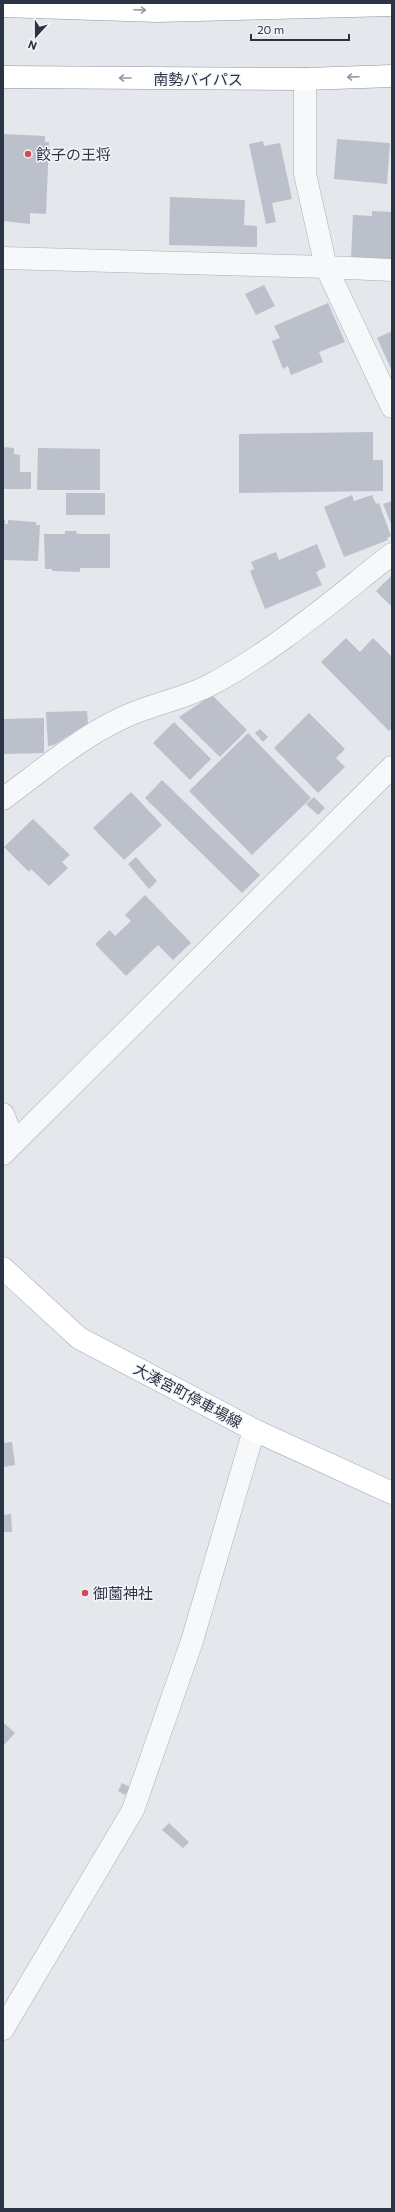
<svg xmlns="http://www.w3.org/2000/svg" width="395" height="2212" font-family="Commissioner,'Noto Sans JP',sans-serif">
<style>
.building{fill:#bbc0ca}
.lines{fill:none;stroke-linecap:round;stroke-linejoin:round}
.minor-casing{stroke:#a9aeb7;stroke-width:23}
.major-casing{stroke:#a3abb8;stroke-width:23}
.highway-casing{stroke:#8b94a3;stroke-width:23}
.minor{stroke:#f7f8fa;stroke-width:22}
.major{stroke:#fff;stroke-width:22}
.highway{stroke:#fff;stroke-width:22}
.oneway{stroke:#959aa2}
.poi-dot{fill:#d1495b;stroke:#f4f6f9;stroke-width:1.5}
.labels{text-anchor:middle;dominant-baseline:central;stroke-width:3;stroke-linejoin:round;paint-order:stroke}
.street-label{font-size:15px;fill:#2b3445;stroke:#f4f6f9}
.poi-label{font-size:15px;fill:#2b3445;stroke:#f4f6f9;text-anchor:start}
</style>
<rect width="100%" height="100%" fill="#e4e7ec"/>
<path class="building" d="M 3,134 L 45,136 L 45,142 L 49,142 L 46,214 L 30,213 L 30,224 L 3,221 Z
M 337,139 L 390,143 L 387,184 L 334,179 Z
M 263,141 L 264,146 L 280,143 L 292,199 L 272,203 L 276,222 L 266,224 L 249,144 Z
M 170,197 L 245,200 L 244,225 L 257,226 L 257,247 L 169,245 Z
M 372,211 L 392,212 L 392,259 L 351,257 L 353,215 L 372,216 Z
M 264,285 L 275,306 L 256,315 L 245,294 Z
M 328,303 L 345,342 L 319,352 L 323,362 L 291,375 L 288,366 L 283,369 L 272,341 L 280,338 L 274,326 Z
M 392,331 L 392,371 L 377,338 Z
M 373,432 L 373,460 L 383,460 L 383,491 L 239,493 L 239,434 Z
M 3,447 L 14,448 L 14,454 L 20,455 L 20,472 L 31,472 L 31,489 L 3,489 Z
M 38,448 L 100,449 L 100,490 L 37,490 Z
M 66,493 L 105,493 L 105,515 L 66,515 Z
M 352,495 L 354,501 L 372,495 L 376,504 L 379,503 L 391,536 L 387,538 L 388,540 L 344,557 L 324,507 Z
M 392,501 L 392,526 L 383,504 Z
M 3,520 L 5,520 L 5,524 L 8,524 L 8,520 L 36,522 L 36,525 L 40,525 L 38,561 L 3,560 Z
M 65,531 L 76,531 L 77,534 L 110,534 L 110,568 L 80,568 L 80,572 L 52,571 L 52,569 L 45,569 L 44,534 L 65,534 Z
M 317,544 L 326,567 L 316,572 L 322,585 L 265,609 L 250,571 L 254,569 L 251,562 L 276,552 L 279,560 Z
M 392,575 L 392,607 L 376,591 Z
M 346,638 L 360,652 L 373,638 L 392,657 L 392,729 L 389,731 L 321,662 Z
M 212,695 L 247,730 L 220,757 L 179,717 Z
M 87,711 L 88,723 L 54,745 L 48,746 L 46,712 Z
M 309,713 L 345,749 L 336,758 L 345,767 L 318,793 L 274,748 Z
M 44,718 L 44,753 L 3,754 L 3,719 Z
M 174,722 L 211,759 L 190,780 L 153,743 Z
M 260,729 L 268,737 L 263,742 L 255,733 Z
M 248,733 L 311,798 L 252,855 L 189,791 Z
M 162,780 L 260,875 L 242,893 L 145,798 Z
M 131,792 L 162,825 L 124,860 L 93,828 Z
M 314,797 L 325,808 L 318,815 L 306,804 Z
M 33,819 L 70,855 L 62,862 L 68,868 L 49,886 L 31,869 L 29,872 L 4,847 Z
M 136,857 L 157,881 L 149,889 L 128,864 Z
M 145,895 L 191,943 L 173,960 L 158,945 L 126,976 L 95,944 L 110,930 L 115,936 L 131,921 L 125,915 Z
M 12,1442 L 15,1465 L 3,1467 L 3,1443 Z
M 11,1514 L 12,1532 L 3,1532 L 3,1515 Z
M 3,1722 L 15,1733 L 3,1746 Z
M 122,1783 L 130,1787 L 125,1795 L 118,1791 Z
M 169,1823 L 189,1842 L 183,1848 L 162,1830 Z"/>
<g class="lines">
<defs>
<path id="minor" d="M 305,79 L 305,174 L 326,267 L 392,270
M 3,258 L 326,267 L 392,407
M 3,799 C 41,771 78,739 120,719 C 148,705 180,700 208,686 C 275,651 333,600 392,554
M 3,1114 L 14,1142
M 3,1154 L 392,767
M 3,2029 L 133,1810 L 192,1641 L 254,1430"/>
<path id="major" d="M 3,1268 L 79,1338 L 254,1430 L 392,1493"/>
<path id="highway" d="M 3,6 L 157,11 L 392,5
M 3,77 L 305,79 L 392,76"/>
</defs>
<use href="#minor" class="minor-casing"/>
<use href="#major" class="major-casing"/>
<use href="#highway" class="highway-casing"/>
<use href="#minor" class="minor"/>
<use href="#major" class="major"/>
<use href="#highway" class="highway"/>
</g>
<defs><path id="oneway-shaft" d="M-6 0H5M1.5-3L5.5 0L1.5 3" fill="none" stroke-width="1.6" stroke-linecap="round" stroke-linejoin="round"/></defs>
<g class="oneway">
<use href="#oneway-shaft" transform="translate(140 10) rotate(2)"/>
<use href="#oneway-shaft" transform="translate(353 77) rotate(178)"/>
<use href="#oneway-shaft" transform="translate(125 78) rotate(-180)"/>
</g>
<g class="poi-dot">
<circle cx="28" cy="154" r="4"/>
<circle cx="85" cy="1593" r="4"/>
</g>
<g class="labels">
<g class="street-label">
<text x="198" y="79">南勢バイパス</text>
<text transform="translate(188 1395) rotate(28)">大湊宮町停車場線</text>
</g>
<g class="poi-label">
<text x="36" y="154">餃子の王将</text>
<text x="93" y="1593">御薗神社</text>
</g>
</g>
<rect width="395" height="2212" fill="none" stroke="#2b3445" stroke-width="8"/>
<g transform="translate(36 36) rotate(201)" stroke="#f4f6f9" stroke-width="3" paint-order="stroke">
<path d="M0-3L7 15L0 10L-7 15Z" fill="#2b3445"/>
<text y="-6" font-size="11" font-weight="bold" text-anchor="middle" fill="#2b3445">N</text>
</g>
<path d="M251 34v6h98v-6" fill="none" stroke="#2b3445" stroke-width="2"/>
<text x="257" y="34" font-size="12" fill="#2b3445" stroke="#f4f6f9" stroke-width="3" paint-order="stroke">20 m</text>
</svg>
